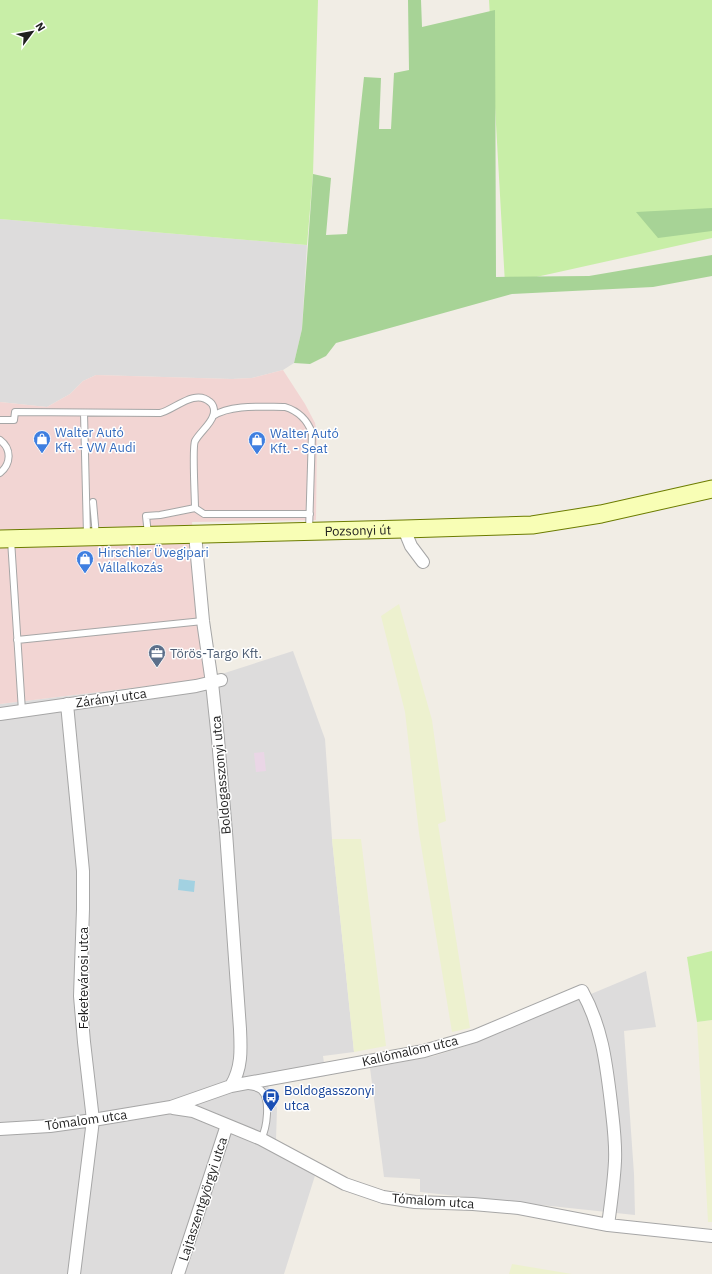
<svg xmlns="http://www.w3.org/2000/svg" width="712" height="1274" font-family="'IBM Plex Sans',sans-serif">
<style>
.residential{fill:#dddcdc}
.commercial{fill:#f2d5d3}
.industrial{fill:#ead6e6}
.farmland{fill:#edf1cf}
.grass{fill:#c8eea7}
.forest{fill:#a7d396}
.water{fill:#a2d1e1}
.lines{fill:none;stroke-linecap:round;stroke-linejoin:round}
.lane-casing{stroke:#a6a6a6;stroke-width:8}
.street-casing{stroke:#a6a6a6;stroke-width:14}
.secondary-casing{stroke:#6c7c00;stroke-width:19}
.lane{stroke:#fff;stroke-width:6}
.street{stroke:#fff;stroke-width:12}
.secondary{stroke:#f8feb5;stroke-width:17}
.labels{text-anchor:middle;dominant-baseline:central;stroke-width:3;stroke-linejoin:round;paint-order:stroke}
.shop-label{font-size:13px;fill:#366cbe;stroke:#fff;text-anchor:start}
.street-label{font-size:13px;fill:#1f1f1f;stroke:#fff}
.service-label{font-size:13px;fill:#4e5e75;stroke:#fff;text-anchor:start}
.transit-label{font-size:13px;fill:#164399;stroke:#fff;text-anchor:start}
</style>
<rect width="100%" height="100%" fill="#f1ede5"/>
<path class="residential" d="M 0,219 L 307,245 L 302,329 L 294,363 L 283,370 L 252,378 L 232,379 L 96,375 L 83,381 L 70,394 L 47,407 L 0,402 Z
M 293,651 L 325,739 L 332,839 L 354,1052 L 323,1056 L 326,1076 L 268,1086 L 277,1108 L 276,1140 L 319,1163 L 284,1274 L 0,1274 L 0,704 L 206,679 Z
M 646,971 L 656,1027 L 624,1031 L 634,1174 L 635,1215 L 420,1192 L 420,1179 L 384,1177 L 370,1068 L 434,1056 L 469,1045 Z"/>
<path class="commercial" d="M 283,370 L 305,404 L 315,423 L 317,434 L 316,520 L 192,522 L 206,679 L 0,704 L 0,402 L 47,407 L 70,394 L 83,381 L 96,375 L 232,379 L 252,378 Z"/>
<path class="industrial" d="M 264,752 L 266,771 L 256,772 L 254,753 Z"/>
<path class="farmland" d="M 399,604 L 432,720 L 446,821 L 438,824 L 470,1028 L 452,1032 L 419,833 L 405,712 L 381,616 Z
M 332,839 L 361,839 L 386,1046 L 354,1052 Z
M 712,1020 L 712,1222 L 708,1222 L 697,1022 Z
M 512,1264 L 572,1274 L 509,1274 Z"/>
<path class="grass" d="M 0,0 L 318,0 L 313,174 L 307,245 L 0,219 Z
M 489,0 L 712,0 L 712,238 L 505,284 Z
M 712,951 L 712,1020 L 697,1022 L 687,957 Z"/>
<path class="forest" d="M 408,0 L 421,0 L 422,27 L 495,10 L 496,277 L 589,276 L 712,255 L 712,276 L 653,287 L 512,294 L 336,343 L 326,356 L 310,364 L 294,363 L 302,329 L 313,174 L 331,178 L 326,235 L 347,234 L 364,77 L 381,78 L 379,129 L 391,129 L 394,73 L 409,70 Z
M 712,208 L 712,231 L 658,238 L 636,212 Z"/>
<path class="water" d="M 179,879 L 195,881 L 194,892 L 178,890 Z"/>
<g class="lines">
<defs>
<path id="lane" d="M 84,413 L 87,535
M 213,416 C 231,404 263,407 285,407 C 298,411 307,419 312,433 L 309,531
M 0,420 L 14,420 L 15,412 L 160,413 C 174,410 195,388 210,402 C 214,405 215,411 213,416 C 210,425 200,432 195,441 C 192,447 195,497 195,508 L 160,515 L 146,516 L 148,534
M 0,440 C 12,449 11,464 0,473
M 93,502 L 96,536
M 195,508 L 204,514 L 310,514
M 11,540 L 22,711
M 17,640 L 203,621
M 249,1086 C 253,1087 257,1087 261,1090 C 271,1099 267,1128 261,1139"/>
<path id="street" d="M 404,529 L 411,546 L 423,562
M 195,534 L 203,621 L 212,683 L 218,739 L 226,832 L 240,1029 C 241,1050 242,1068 231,1086
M 67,704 L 83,871 L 83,909 L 80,996 L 84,1042 L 93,1120 L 74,1274
M 0,714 L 196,686 L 221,680
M 173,1108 L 193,1111 L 261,1139 L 345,1184 L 383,1197 L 415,1202 L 473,1204 L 519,1208 L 608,1225 L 712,1236
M 0,1129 L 50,1126 L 93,1120 L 171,1107 L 231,1086 L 424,1051 L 475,1036 L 582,991 C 602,1027 606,1062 611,1103 C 613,1122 616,1141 615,1161 C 614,1182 611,1203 608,1225
M 178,1274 L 227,1125"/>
<g id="secondary">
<path id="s1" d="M 0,539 L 404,529 L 532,525 L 601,514 L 712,489"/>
</g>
</defs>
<use href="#lane" class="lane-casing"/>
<use href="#street" class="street-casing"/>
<use href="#secondary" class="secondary-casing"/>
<use href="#lane" class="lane"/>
<use href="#street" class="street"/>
<use href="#secondary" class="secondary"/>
</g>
<defs>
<symbol id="shop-pin" viewBox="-11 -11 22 30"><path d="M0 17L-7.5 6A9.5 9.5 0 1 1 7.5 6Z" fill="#3f7fe0" stroke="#fff"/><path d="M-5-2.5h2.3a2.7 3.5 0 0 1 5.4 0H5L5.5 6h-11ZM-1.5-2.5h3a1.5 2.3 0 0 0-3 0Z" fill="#fff"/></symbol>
<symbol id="office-pin" viewBox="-11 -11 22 30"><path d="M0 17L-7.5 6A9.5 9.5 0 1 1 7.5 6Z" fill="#5c6f8a" stroke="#fff"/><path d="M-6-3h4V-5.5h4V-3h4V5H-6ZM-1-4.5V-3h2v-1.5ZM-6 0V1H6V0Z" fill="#fff"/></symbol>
<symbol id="bus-pin" viewBox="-11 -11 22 30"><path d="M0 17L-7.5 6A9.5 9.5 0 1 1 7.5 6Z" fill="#1a4fb4" stroke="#fff"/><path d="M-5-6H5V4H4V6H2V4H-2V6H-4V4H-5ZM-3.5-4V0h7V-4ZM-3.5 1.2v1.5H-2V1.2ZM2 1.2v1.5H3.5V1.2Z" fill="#fff"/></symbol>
</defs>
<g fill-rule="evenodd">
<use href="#shop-pin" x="32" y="429" width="20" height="27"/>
<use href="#shop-pin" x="247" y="430" width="20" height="27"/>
<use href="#shop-pin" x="75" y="549" width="20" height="27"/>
<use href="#office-pin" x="147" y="643" width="20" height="27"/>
<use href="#bus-pin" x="261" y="1087" width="20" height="27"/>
</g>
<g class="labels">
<g class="shop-label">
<text x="55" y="432">Walter Autó<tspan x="55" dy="15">Kft. - VW Audi</tspan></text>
<text x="270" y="433">Walter Autó<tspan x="270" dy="15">Kft. - Seat</tspan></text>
<text x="98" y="552">Hirschler Üvegipari<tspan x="98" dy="15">Vállalkozás</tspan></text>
</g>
<g class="street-label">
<text stroke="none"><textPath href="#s1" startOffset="358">Pozsonyi út</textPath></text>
<text transform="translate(111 698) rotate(-8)">Zárányi utca</text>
<text transform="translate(221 775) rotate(-95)">Boldogasszonyi utca</text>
<text transform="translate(83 978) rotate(-90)">Feketevárosi utca</text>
<text transform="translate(410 1051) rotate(-13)">Kallómalom utca</text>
<text transform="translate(86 1120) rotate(-8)">Tómalom utca</text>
<text transform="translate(203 1199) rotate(-72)">Lajtaszentgyörgyi utca</text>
<text transform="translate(433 1201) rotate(4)">Tómalom utca</text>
</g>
<g class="service-label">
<text x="170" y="653">Törös-Targo Kft.</text>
</g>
<g class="transit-label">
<text x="284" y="1090">Boldogasszonyi<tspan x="284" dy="15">utca</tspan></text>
</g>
</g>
<g transform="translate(32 32) rotate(58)" stroke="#ffffff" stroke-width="3" paint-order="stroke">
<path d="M0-3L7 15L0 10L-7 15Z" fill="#1f1f1f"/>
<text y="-6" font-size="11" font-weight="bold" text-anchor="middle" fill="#1f1f1f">N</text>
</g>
</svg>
